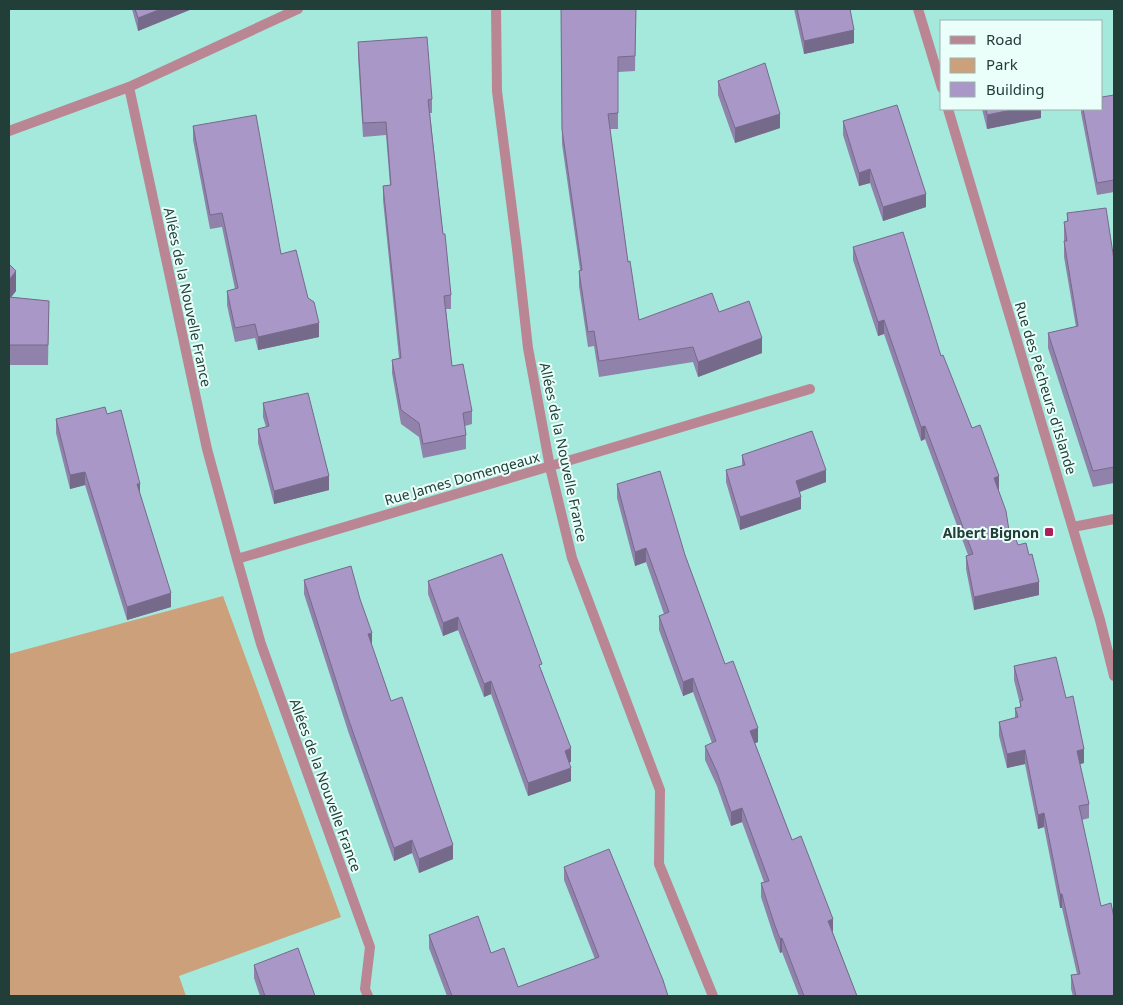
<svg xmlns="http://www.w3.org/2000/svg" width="1123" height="1005" font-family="'Noto Sans',sans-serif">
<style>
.green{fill:#cca07b}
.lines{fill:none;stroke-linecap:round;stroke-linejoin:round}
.minor{stroke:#bb8694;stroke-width:10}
.wall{fill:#9082ab}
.shaded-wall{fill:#766a8b}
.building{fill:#a897c7;stroke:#766a8b}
.poi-dot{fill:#ad1f5c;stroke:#ebfffa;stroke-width:2}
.labels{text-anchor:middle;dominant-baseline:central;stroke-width:4;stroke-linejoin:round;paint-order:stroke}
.street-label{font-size:14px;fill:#223e39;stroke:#ebfffa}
.poi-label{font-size:14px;font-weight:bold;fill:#223e39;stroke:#ebfffa;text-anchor:end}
</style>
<rect width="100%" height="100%" fill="#a4e9db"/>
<path class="green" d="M 223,596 L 341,917 L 179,976 L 186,996 L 9,996 L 9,654 Z"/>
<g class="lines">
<path class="minor" d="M 496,9 L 497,91 L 517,249 L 528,348 L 550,467 L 572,558 L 660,790 L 659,864 L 713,996
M 918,9 L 942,88
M 129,87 L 207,449 L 237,559 L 261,644 L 370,947 L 365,989 L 368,996
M 948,109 L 1100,620 L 1114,676
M 9,131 L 129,87 L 298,9
M 1073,527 L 1114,519
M 237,559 L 810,389"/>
</g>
<path class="wall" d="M 132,9 L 192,9 L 138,31 Z
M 561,9 L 636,9 L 635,71 L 618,72 L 618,129 L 610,129 L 628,262 L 639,320 L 719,312 L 762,353 L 698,377 L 693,362 L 599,377 L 594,346 L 588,347 L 579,286 L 579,271 L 580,270 L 562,144 Z
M 794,9 L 850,9 L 854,43 L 804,54 Z
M 358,42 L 432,99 L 432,113 L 430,113 L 443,234 L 451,295 L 451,309 L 446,309 L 452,366 L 472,411 L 472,424 L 465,426 L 466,435 L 466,449 L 423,458 L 419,437 L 401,424 L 392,373 L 392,360 L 399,358 L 383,200 L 383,186 L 390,185 L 386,135 L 363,137 L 358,56 Z
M 718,81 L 780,128 L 735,143 L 718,95 Z
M 1114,95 L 1114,192 L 1097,195 L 1081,113 L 1081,109 L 1102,109 Z
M 982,109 L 1041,109 L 1041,118 L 987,129 Z
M 843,121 L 926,207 L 883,221 L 870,183 L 859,186 L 843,135 Z
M 193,126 L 281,254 L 319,337 L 258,350 L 255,338 L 235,342 L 227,305 L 227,291 L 235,289 L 222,227 L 210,229 L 193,140 Z
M 1067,213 L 1114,260 L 1114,483 L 1093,487 L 1048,348 L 1048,333 L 1076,327 L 1064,257 L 1064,222 L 1067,221 Z
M 853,247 L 941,356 L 999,490 L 998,490 L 1010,537 L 1039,595 L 974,610 L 966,569 L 966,556 L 968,555 L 925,439 L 921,441 L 884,334 L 878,336 L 853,260 Z
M 9,264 L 16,291 L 11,297 L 49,301 L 48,365 L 9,365 Z
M 263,403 L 329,490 L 274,504 L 258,443 L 258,429 L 266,427 L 263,417 Z
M 107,414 L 140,493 L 171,607 L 127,620 L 85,485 L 70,489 L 56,433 L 56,419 Z
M 742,455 L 826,482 L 800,492 L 801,509 L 740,530 L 726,482 L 726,470 L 742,466 Z
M 617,484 L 685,555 L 725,664 L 758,742 L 755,743 L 792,840 L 833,933 L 857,996 L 799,996 L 782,952 L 780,953 L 774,937 L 761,897 L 761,883 L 764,882 L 742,822 L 731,826 L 717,786 L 705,760 L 705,746 L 712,743 L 693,692 L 683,696 L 659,630 L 659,616 L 664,614 L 646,562 L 635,566 L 617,498 Z
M 304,580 L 372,646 L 391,701 L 453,859 L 419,873 L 412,853 L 394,861 L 348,731 L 304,594 Z
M 428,581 L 542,671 L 571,762 L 569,762 L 571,781 L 528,796 L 491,694 L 484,697 L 458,630 L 443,636 L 428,594 Z
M 1014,666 L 1066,698 L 1084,763 L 1080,764 L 1089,804 L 1089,818 L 1082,820 L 1114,996 L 1073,996 L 1071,989 L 1071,975 L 1077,974 L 1062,908 L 1060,908 L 1044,827 L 1038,829 L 1025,764 L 1007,768 L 999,736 L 999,722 L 1015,718 L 1015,708 L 1020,707 L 1020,704 L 1014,680 Z
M 564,867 L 668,996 L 447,996 L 429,948 L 429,935 L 491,953 L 518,987 L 595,959 L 564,880 Z
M 254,965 L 315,996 L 260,996 L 254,978 Z"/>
<path class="shaded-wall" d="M 161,9 L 192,9 L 138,31 L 138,18 Z
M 854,30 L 854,43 L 804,54 L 804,41 Z
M 1016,109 L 1041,109 L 1041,118 L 987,129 L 987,115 Z
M 780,114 L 780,128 L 735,143 L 735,128 Z
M 870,169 L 870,183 L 859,186 L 859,173 Z
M 926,194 L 926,207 L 883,221 L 883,207 Z
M 16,271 L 16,291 L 9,300 L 9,280 Z
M 884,320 L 884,334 L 878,336 L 878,322 Z
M 319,323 L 319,337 L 258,350 L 258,337 Z
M 762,338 L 762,353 L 698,377 L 698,362 Z
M 925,426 L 925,439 L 921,441 L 921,427 Z
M 826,470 L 826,482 L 796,493 L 796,481 Z
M 85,472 L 85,485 L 70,489 L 70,475 Z
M 329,476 L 329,490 L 274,504 L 274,491 Z
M 999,476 L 999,490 L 994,492 L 994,478 Z
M 137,484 L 140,484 L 140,497 Z
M 801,497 L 801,509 L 740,530 L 740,517 Z
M 646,548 L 646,562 L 635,566 L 635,552 Z
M 1039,582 L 1039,595 L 974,610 L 974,597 Z
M 171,593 L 171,607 L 127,620 L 127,607 Z
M 458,617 L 458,630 L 443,636 L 443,623 Z
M 372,633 L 372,646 L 368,634 Z
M 693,678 L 693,692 L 683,696 L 683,682 Z
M 491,681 L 491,694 L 484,697 L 484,684 Z
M 758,728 L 758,742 L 750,745 L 750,731 Z
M 571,748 L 571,762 L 565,764 L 565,751 Z
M 1084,749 L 1084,763 L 1077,765 L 1077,751 Z
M 1025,750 L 1025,764 L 1007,768 L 1007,754 Z
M 571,768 L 571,781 L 528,796 L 528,783 Z
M 742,808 L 742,822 L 731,826 L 731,812 Z
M 1044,813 L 1044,827 L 1038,829 L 1038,815 Z
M 412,840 L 412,853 L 394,861 L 394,848 Z
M 453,845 L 453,859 L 419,873 L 419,859 Z
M 1060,894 L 1062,894 L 1062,908 L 1060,908 Z
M 833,919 L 833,933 L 828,921 Z
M 782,938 L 782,952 L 780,953 L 780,939 Z"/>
<path class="building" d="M 135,9 L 161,9 L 138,18 Z
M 561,9 L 636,9 L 635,56 L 618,57 L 618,113 L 608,114 L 628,262 L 630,261 L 639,320 L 712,293 L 719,312 L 749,301 L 762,338 L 698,362 L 693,347 L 599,361 L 594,331 L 588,332 L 579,271 L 582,270 L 562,129 Z
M 797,9 L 850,9 L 854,30 L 804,41 Z
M 427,37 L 432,99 L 428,100 L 443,234 L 445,234 L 451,295 L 444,296 L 452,366 L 463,364 L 472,411 L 463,413 L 466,435 L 423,444 L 419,423 L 401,410 L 392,360 L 401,358 L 383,186 L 391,185 L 386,122 L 363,123 L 358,42 Z
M 765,63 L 780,114 L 735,128 L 718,81 Z
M 1114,95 L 1114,180 L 1097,183 L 1083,109 L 1102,109 L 1102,97 Z
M 897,105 L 926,194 L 883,207 L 870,169 L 859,173 L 843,121 Z
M 986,109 L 1016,109 L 987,115 Z
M 256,115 L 281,254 L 296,250 L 308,298 L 314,302 L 319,323 L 258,337 L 255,324 L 235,328 L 227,291 L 238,288 L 222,213 L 210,215 L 193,126 Z
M 1106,208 L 1114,260 L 1114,467 L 1093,471 L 1048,333 L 1078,326 L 1064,241 L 1067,241 L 1064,222 L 1068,221 L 1067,213 Z
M 903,232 L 941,356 L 943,355 L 972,428 L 980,425 L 999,476 L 994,478 L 1006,511 L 1010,537 L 1015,537 L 1018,545 L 1026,543 L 1029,555 L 1032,554 L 1039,582 L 974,597 L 966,556 L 973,554 L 925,426 L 921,427 L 884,320 L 878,322 L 853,247 Z
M 9,264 L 16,271 L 9,280 Z
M 9,297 L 49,301 L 48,345 L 9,345 Z
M 308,393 L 329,476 L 274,491 L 258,429 L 269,426 L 263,403 Z
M 105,407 L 107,414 L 121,410 L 140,484 L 137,484 L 171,593 L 127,607 L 85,472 L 70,475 L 56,419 Z
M 812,431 L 826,470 L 796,481 L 801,497 L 740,517 L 726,470 L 745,465 L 742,455 Z
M 660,471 L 685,555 L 725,664 L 733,661 L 758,728 L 750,731 L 792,840 L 801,836 L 833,919 L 828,921 L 857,996 L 804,996 L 782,938 L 780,939 L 774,923 L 761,883 L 769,881 L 742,808 L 731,812 L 717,772 L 705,746 L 716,741 L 693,678 L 683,682 L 659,616 L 669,612 L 646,548 L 635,552 L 617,484 Z
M 502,554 L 542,664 L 539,665 L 571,748 L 565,751 L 571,768 L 528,783 L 491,681 L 484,684 L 458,617 L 443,623 L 428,581 Z
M 351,566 L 360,599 L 372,633 L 368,634 L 391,701 L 402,697 L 453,845 L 419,859 L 412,840 L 394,848 L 348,718 L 304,580 Z
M 1056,657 L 1066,698 L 1073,696 L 1084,749 L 1077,751 L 1089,804 L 1079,806 L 1101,906 L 1111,903 L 1114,918 L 1114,996 L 1076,996 L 1071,975 L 1080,974 L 1062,894 L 1060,894 L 1044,813 L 1038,815 L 1025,750 L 1007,754 L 999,722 L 1018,717 L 1015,708 L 1021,707 L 1020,701 L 1023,700 L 1014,666 Z
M 609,849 L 663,980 L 668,996 L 452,996 L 429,935 L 478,916 L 491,953 L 504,948 L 518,987 L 599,957 L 564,867 Z
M 298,948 L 315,996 L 265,996 L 254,965 Z"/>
<rect class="poi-dot" x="1044" y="527" width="10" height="10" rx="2.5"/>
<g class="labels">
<g class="street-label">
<text transform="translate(188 297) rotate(78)">Allées de la Nouvelle France</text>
<text transform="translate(1046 388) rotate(73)">Rue des Pêcheurs d'Islande</text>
<text transform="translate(564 452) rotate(78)">Allées de la Nouvelle France</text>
<text transform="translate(462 478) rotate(-16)">Rue James Domengeaux</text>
<text transform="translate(326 785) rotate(70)">Allées de la Nouvelle France</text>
</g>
<g class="poi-label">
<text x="1039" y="532">Albert Bignon</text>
</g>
</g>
<rect width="1123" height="1005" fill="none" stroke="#223e39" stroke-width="20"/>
<rect x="940" y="20" width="162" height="90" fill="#ebfffa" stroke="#9bb2ad"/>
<rect x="950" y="36" width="25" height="8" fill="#bb8694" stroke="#9bb2ad"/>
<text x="986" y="45" font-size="15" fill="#223e39">Road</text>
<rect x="950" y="58" width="25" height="15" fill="#cca07b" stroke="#9bb2ad"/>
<text x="986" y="70" font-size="15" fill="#223e39">Park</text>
<rect x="950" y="82" width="25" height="15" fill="#a897c7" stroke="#9bb2ad"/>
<text x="986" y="95" font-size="15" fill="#223e39">Building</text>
</svg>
